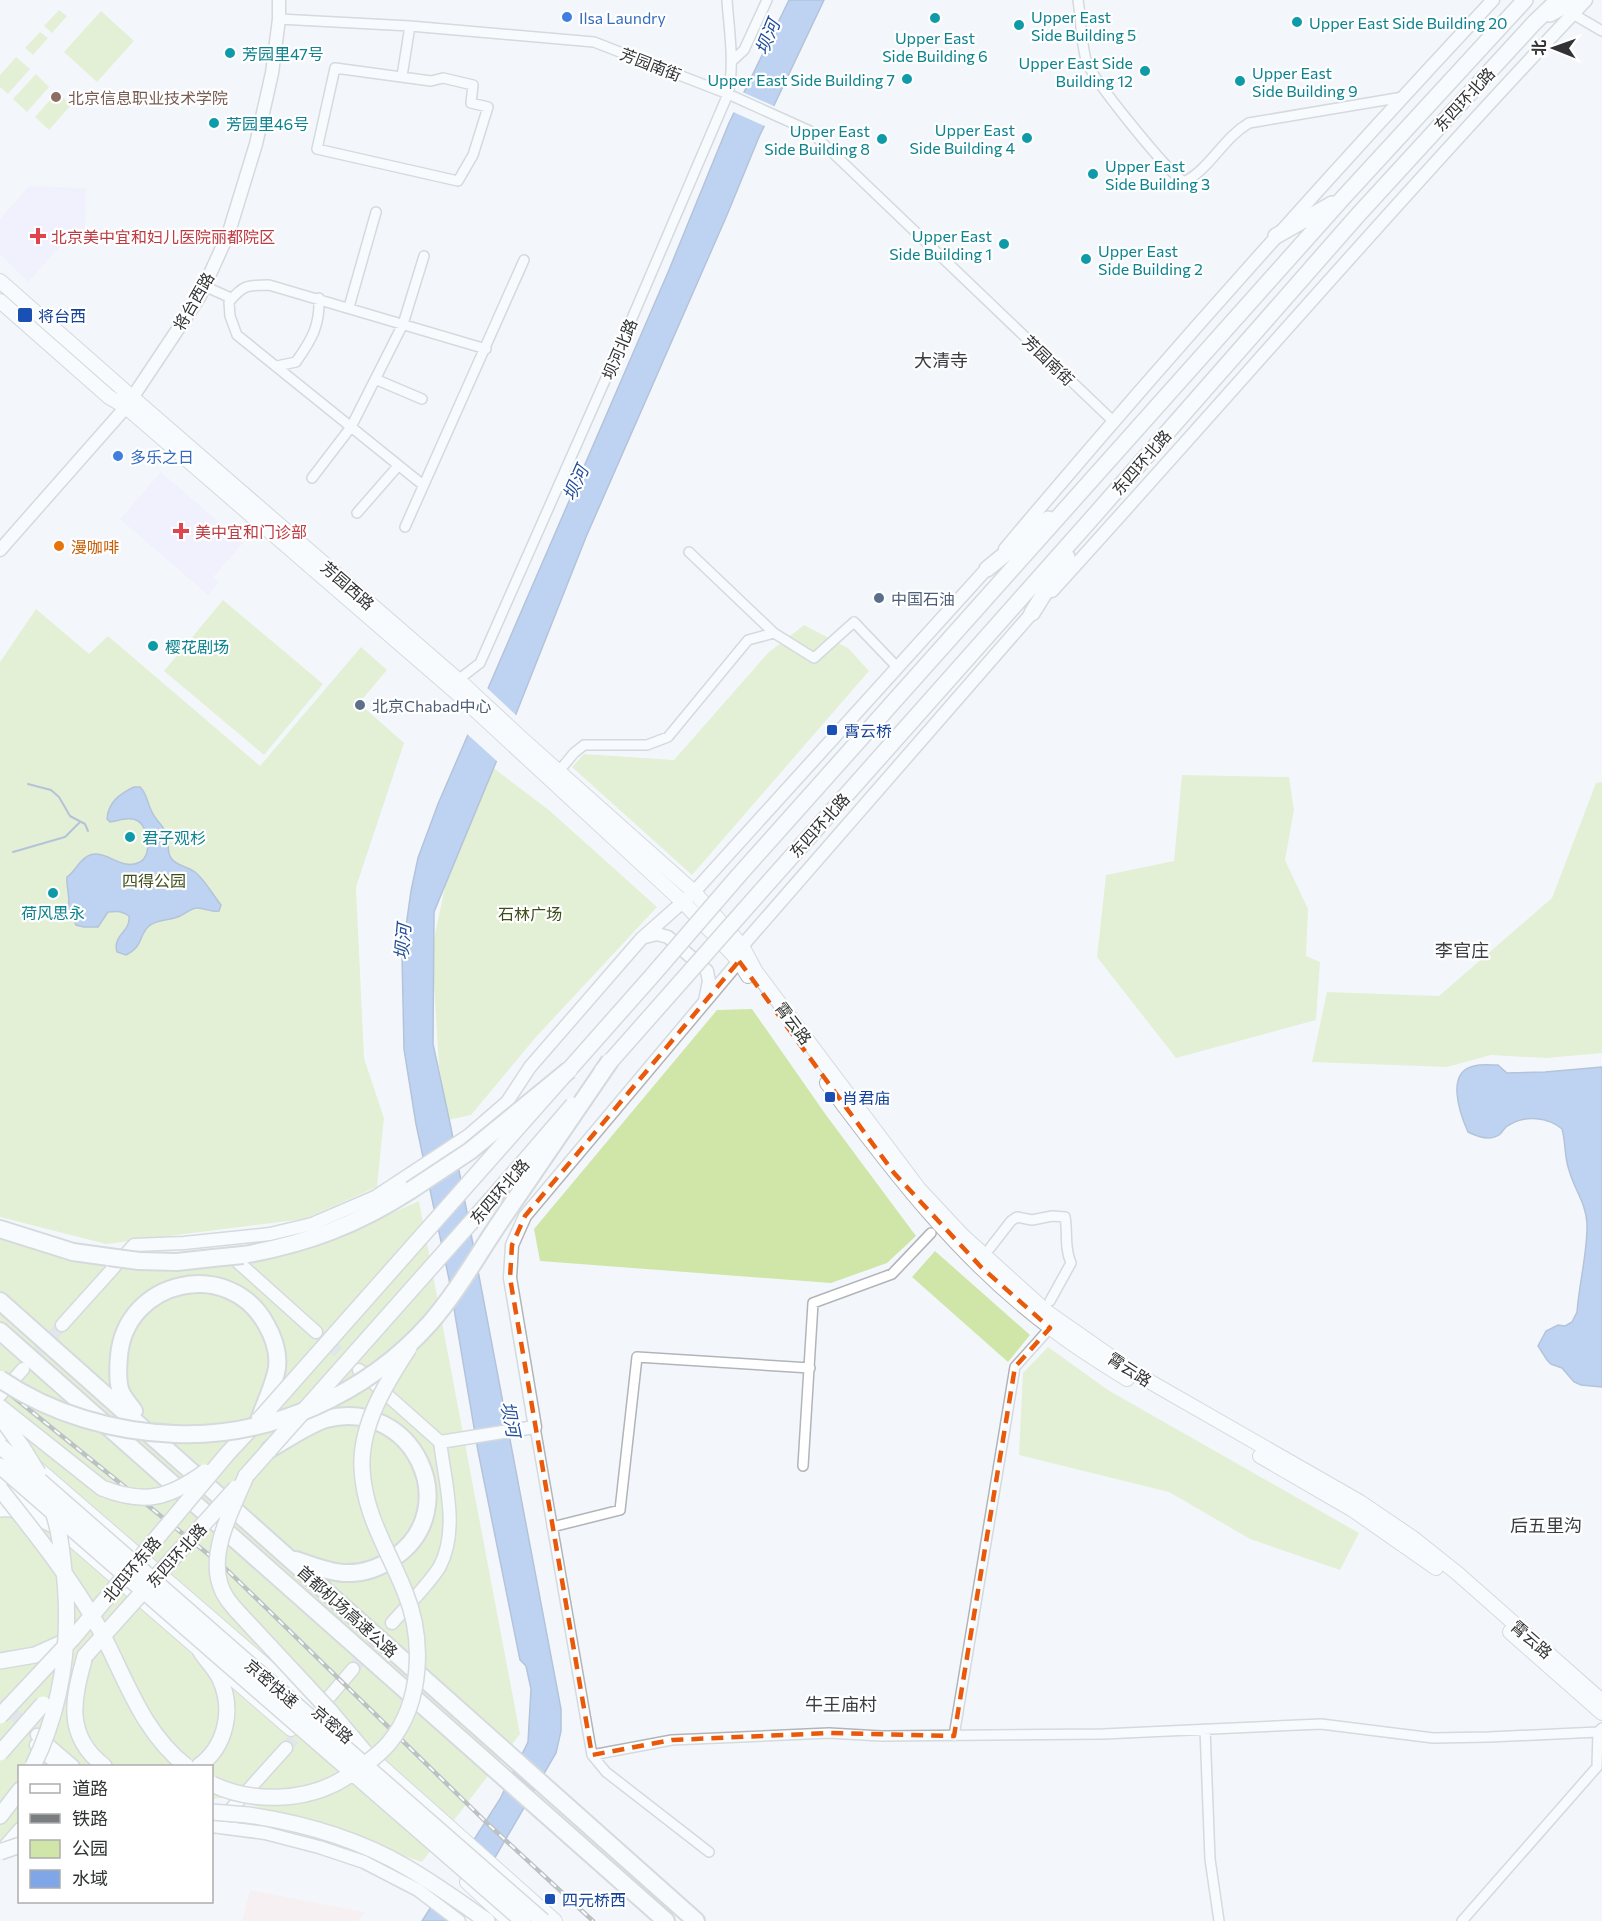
<svg xmlns="http://www.w3.org/2000/svg" width="1602" height="1921" font-family="Commissioner,'Noto Sans SC',sans-serif">
<style>
.industrial{fill:#fce7e9}
.medical{fill:#efe9ff}
.green{fill:#d0e6a8}
.water{fill:#7fa6e6;stroke:#6884b1;stroke-width:1.5}
.pier{fill:#f3f7fc}
.lines{fill:none;stroke-linecap:round;stroke-linejoin:round}
.stream{stroke:#6884b1;stroke-width:2}
.tertiary-tunnel{stroke:#ccd0d4;stroke-width:12;stroke-dasharray:12 6;stroke-linecap:butt}
.minor-casing{stroke:#b1b5b9;stroke-width:12}
.tertiary-casing{stroke:#b1b5b9;stroke-width:15}
.secondary-casing{stroke:#b1b5b9;stroke-width:16}
.trunk-casing{stroke:#b1b5b9;stroke-width:18}
.motorway-casing{stroke:#b1b5b9;stroke-width:20}
.minor{stroke:#fff;stroke-width:9}
.tertiary{stroke:#fff;stroke-width:12}
.secondary{stroke:#fff;stroke-width:14}
.trunk{stroke:#fff;stroke-width:15}
.motorway{stroke:#fff;stroke-width:16}
.rail-casing{stroke:#7b7e81;stroke-width:4.5}
.rail{stroke:#fff;stroke-width:2;stroke-dasharray:7;stroke-linecap:butt}
.trunk-bridge-casing{stroke:#b1b5b9;stroke-width:18;stroke-linecap:butt}
.motorway-bridge-casing{stroke:#b1b5b9;stroke-width:20;stroke-linecap:butt}
.trunk-bridge{stroke:#fff;stroke-width:15}
.motorway-bridge{stroke:#fff;stroke-width:16}
.marked{fill:none;stroke:#e8590c;stroke-width:4.5;stroke-dasharray:12 8;stroke-linejoin:round}
.shop-dot{fill:#3f7fe0;stroke:#fff;stroke-width:2}
.culture-dot{fill:#0f9aa8;stroke:#fff;stroke-width:2}
.education-dot{fill:#8d6e63;stroke:#fff;stroke-width:2}
.health-dot{fill:#e0444e;stroke:#fff;stroke-width:2}
.transit-dot{fill:#1a4fb4;stroke:#fff;stroke-width:2}
.food-dot{fill:#e8710a;stroke:#fff;stroke-width:2}
.service-dot{fill:#5c6f8a;stroke:#fff;stroke-width:2}
.labels{text-anchor:middle;dominant-baseline:central;stroke-width:4.5;stroke-linejoin:round;paint-order:stroke}
.culture-label{font-size:16px;fill:#0d838f;stroke:#fff;text-anchor:start}
.shop-label{font-size:16px;fill:#366cbe;stroke:#fff;text-anchor:start}
.street-label{font-size:16px;fill:#313334;stroke:#fff}
.education-label{font-size:16px;fill:#785e54;stroke:#fff;text-anchor:start}
.health-label{font-size:16px;fill:#be3a42;stroke:#fff;text-anchor:start}
.transit-label{font-size:16px;fill:#164399;stroke:#fff;text-anchor:start}
.food-label{font-size:16px;fill:#c56008;stroke:#fff;text-anchor:start}
.service-label{font-size:16px;fill:#4e5e75;stroke:#fff;text-anchor:start}
.park-label{font-size:16px;fill:#3f4f19;stroke:#fff}
.water-label{font-size:18px;font-style:italic;fill:#224f9b;stroke:#fff}
.neighbourhood-label{font-size:18px;fill:#393c40;stroke:#fff}
</style>
<rect width="100%" height="100%" fill="#f3f7fc"/>
<path class="industrial" d="M 250,1890 L 365,1912 L 359,1921 L 242,1921 Z"/>
<path class="medical" d="M 29,186 L 86,188 L 85,232 L 66,240 L 28,282 L 0,254 L 0,219 Z
M 161,472 L 243,543 L 213,577 L 219,582 L 208,595 L 120,519 Z"/>
<path class="green" d="M 59,10 L 67,16 L 52,33 L 44,26 Z
M 101,11 L 134,41 L 97,82 L 64,52 Z
M 40,32 L 48,38 L 33,55 L 25,48 Z
M 16,57 L 30,69 L 8,94 L 0,87 L 0,75 Z
M 36,74 L 49,87 L 27,112 L 13,99 Z
M 57,92 L 71,105 L 49,130 L 35,117 Z
M 223,600 L 323,684 L 264,755 L 164,671 Z
M 36,609 L 89,654 L 108,636 L 260,766 L 361,647 L 387,670 L 359,703 L 404,743 L 356,887 L 364,1058 L 384,1118 L 377,1187 L 304,1219 L 106,1244 L 0,1217 L 0,662 Z
M 804,625 L 848,648 L 869,671 L 692,875 L 572,767 L 584,754 L 674,760 L 768,653 Z
M 487,763 L 550,811 L 657,907 L 536,1037 L 471,1115 L 448,1120 L 439,1067 L 432,948 L 450,864 Z
M 1182,775 L 1289,777 L 1294,810 L 1285,860 L 1308,909 L 1306,956 L 1320,962 L 1316,1020 L 1176,1058 L 1097,957 L 1106,875 L 1174,861 Z
M 1602,782 L 1602,1053 L 1546,1058 L 1491,1055 L 1447,1067 L 1312,1062 L 1327,992 L 1439,996 L 1552,898 L 1596,783 Z
M 752,1009 L 826,1115 L 916,1236 L 887,1263 L 831,1283 L 540,1261 L 534,1229 L 717,1010 Z
M 419,1201 L 520,1734 L 422,1862 L 228,1797 L 212,1799 L 212,1766 L 20,1766 L 19,1832 L 0,1841 L 0,1230 L 100,1265 L 252,1262 L 326,1243 Z
M 935,1251 L 1030,1335 L 1008,1362 L 912,1277 Z
M 1048,1347 L 1108,1390 L 1359,1533 L 1340,1570 L 1250,1539 L 1169,1492 L 1019,1455 L 1023,1373 Z"/>
<path class="water" d="M 789,0 L 824,0 L 759,137 L 727,215 L 586,537 L 516,714 L 434,912 L 433,1044 L 451,1128 L 561,1709 L 561,1731 L 556,1753 L 458,1921 L 422,1921 L 500,1799 L 528,1742 L 531,1689 L 526,1666 L 520,1660 L 478,1451 L 449,1279 L 416,1124 L 404,1049 L 402,955 L 411,891 L 418,858 L 438,804 L 669,270 L 729,123 Z
M 134,787 L 140,787 C 147,793 147,803 152,812 C 156,821 164,826 167,835 C 170,842 166,851 171,858 C 176,866 187,866 195,872 C 205,880 213,895 221,905 L 219,911 C 210,913 204,907 196,908 C 190,909 185,914 180,916 C 170,921 157,919 149,926 C 138,936 144,946 126,955 L 117,952 C 112,935 131,932 129,916 C 123,911 117,911 108,912 L 98,927 L 84,927 L 76,925 L 68,908 C 71,898 66,888 67,877 C 76,871 80,858 90,855 C 106,849 122,872 140,862 C 152,855 149,828 138,821 C 130,816 118,821 110,822 L 107,819 C 108,803 119,794 134,787 Z
M 1498,1065 L 1507,1073 L 1545,1072 L 1602,1067 L 1602,1387 L 1581,1385 L 1574,1382 L 1562,1368 L 1551,1364 L 1547,1360 L 1538,1346 L 1546,1331 L 1558,1325 L 1565,1326 L 1572,1322 L 1577,1312 C 1579,1284 1588,1250 1587,1223 C 1586,1203 1574,1189 1569,1170 C 1564,1156 1566,1143 1562,1129 C 1548,1117 1525,1115 1509,1125 C 1504,1127 1503,1132 1499,1135 C 1490,1141 1476,1136 1468,1132 C 1460,1114 1445,1072 1474,1066 C 1481,1064 1490,1065 1498,1065 Z"/>
<path class="pier" d="M 740,91 L 776,107 L 767,127 L 731,111 Z
M 486,687 L 518,717 L 499,763 L 466,733 Z
M 469,1841 L 495,1864 L 461,1921 L 451,1921 L 428,1906 Z"/>
<g class="lines">
<path class="stream" d="M 28,784 L 51,790 L 59,797 L 70,816 L 85,824 L 88,831
M 13,852 L 65,837 L 80,822"/>
<path class="tertiary-tunnel" d="M 316,1332 L 354,1366
M 27,1365 L 62,1325
M 353,1669 L 392,1623
M 0,1702 L 37,1735
M 286,1748 L 307,1723"/>
<defs>
<path id="minor" d="M 1078,0 C 1081,19 1081,41 1086,60 C 1092,79 1166,170 1184,182 C 1210,169 1223,138 1249,123 L 1403,97
M 1573,14 L 1602,31
M 279,19 L 410,26 L 594,42 L 728,94 L 810,131 L 1113,421
M 731,62 L 744,50 L 767,0
M 335,68 L 431,81 L 443,78 L 473,85 L 471,103 L 488,107 L 473,155 L 458,181 L 317,149 Z
M 402,76 L 410,26
M 204,286 L 231,298
M 349,307 L 376,212
M 277,366 L 296,362 C 312,339 320,326 319,298
M 375,379 L 422,399
M 312,478 L 351,427 L 403,324 L 424,256
M 423,485 L 237,335 L 230,316 L 229,302 C 243,285 247,285 269,285 L 486,349
M 357,513 L 398,466
M 405,527 L 524,260
M 689,552 L 774,633
M 458,680 L 480,663 L 618,351 L 728,94 C 735,64 729,30 727,0
M 559,771 L 574,753 L 584,745 L 647,745 L 668,737 L 748,640 L 774,633 L 814,658 L 854,622 L 898,668
M 990,1248 L 1011,1221 L 1017,1217 L 1032,1220 L 1052,1216 L 1065,1217 C 1068,1233 1064,1247 1071,1263 L 1050,1301
M 535,1427 L 592,1755 L 672,1740 L 829,1733 L 881,1736 L 1103,1734 L 1321,1724 L 1433,1738 L 1489,1737 L 1598,1732
M 803,1466 L 813,1303 L 892,1274 L 931,1233
M 552,1527 L 620,1510 L 637,1357 L 810,1368
M 1205,1729 L 1210,1859 L 1219,1921
M 954,1736 L 1015,1367 L 1050,1328
M 592,1755 L 606,1772 L 709,1852
M 1462,1921 L 1597,1767 L 1598,1732 L 1602,1728"/>
<path id="tertiary" d="M 1005,549 C 1163,361 1326,179 1493,0
M 0,550 L 126,407 L 200,296 L 229,232 L 256,144 L 272,73 L 279,19 L 279,0
M 1052,591 C 1230,395 1403,193 1586,0
M 645,937 L 657,934 L 668,937 L 707,971 L 709,981 L 705,1001
M 229,1254 L 316,1332
M 62,1325 L 134,1245 L 184,1243 L 270,1234 L 312,1224 L 375,1197 L 469,1135 L 507,1102 L 530,1067 L 642,938 L 694,892 L 991,564
M 359,1370 L 440,1442 C 445,1482 459,1529 440,1566 C 431,1582 405,1608 392,1623
M 0,1395 L 23,1369
M 440,1442 L 535,1427 L 510,1278 L 512,1245 L 525,1216 L 739,961 L 742,946 L 1038,606
M 330,1696 L 353,1669
M 37,1735 L 73,1766
M 36,1745 L 59,1766
M 223,1818 L 286,1748
M 212,1826 L 265,1833 L 319,1847 L 364,1862 L 418,1890 L 459,1921
M 0,1852 L 20,1829"/>
<path id="secondary" d="M 0,281 L 133,398 L 464,685 L 521,738 L 694,892 L 742,946 L 756,972 L 919,1189 L 963,1236 L 1047,1312 L 1133,1372 L 1360,1502 L 1413,1538 L 1457,1573 L 1602,1701
M 0,301 L 109,397 L 126,407 L 459,695 L 684,903 L 739,961 L 748,976
M 827,1083 C 893,1172 961,1261 1051,1328 C 1075,1347 1101,1363 1127,1379
M 0,1436 L 339,1729
M 1260,1456 L 1353,1510 L 1436,1568
M 0,1477 L 291,1729
M 1510,1632 L 1602,1713
M 364,1751 L 555,1921
M 467,1882 L 509,1921"/>
<path id="trunk" d="M 1550,14 L 1575,0
M 1276,236 L 1332,204
M 987,569 L 1048,519
M 1032,613 L 1067,557
M 739,875 L 1342,199 L 1525,0
M 761,891 L 1093,517 L 1358,215 L 1534,23 L 1558,0
M 228,1453 L 257,1422
M 246,1476 L 269,1450
M 0,1509 C 20,1507 39,1518 57,1527
M 85,1656 C 73,1699 64,1735 104,1766
M 0,1661 L 35,1655 L 73,1638
M 330,1711 L 363,1750
M 199,1766 C 226,1746 234,1710 220,1679 C 216,1670 207,1661 201,1652
M 248,1815 C 302,1823 358,1839 406,1867 C 434,1883 460,1902 487,1921
M 0,1816 L 20,1790"/>
<path id="motorway" d="M 0,1229 L 73,1252 L 109,1257
M 243,1255 C 306,1244 357,1225 411,1190
M 139,1261 L 177,1262 L 213,1258
M 0,1301 L 696,1921
M 0,1331 L 666,1921
M 134,1411 C 130,1405 124,1399 121,1392 C 117,1382 118,1367 119,1356 C 126,1279 229,1257 266,1324 C 274,1338 279,1352 277,1368 C 274,1385 265,1403 259,1420
M 270,1449 C 286,1440 309,1424 326,1419 C 413,1397 465,1508 395,1557 C 380,1568 364,1574 344,1573 C 328,1572 311,1565 296,1560"/>
</defs>
<use href="#minor" class="minor-casing"/>
<use href="#tertiary" class="tertiary-casing"/>
<use href="#secondary" class="secondary-casing"/>
<use href="#trunk" class="trunk-casing"/>
<use href="#motorway" class="motorway-casing"/>
<use href="#minor" class="minor"/>
<use href="#tertiary" class="tertiary"/>
<use href="#secondary" class="secondary"/>
<use href="#trunk" class="trunk"/>
<use href="#motorway" class="motorway"/>
<defs>
<path id="rail" d="M 0,1386 L 224,1567 L 489,1825 L 593,1921"/>
</defs>
<use href="#rail" class="rail-casing"/>
<use href="#rail" class="rail"/>
<defs>
<path id="trunk-bridge" d="M 602,1071 L 761,891
M 0,1407 L 102,1488 C 145,1505 169,1498 205,1472
M 0,1416 L 22,1447 L 38,1473
M 259,1420 L 651,977 L 739,875
M 0,1446 L 543,1921
M 269,1450 L 496,1194 L 573,1105
M 0,1466 L 523,1921
M 246,1476 C 233,1507 209,1550 220,1584 C 223,1595 230,1603 237,1611 L 330,1711
M 0,1489 C 35,1533 71,1578 99,1628 C 125,1676 141,1731 186,1766
M 85,1656 L 236,1488
M 0,1716 L 73,1638 L 228,1453
M 0,1753 L 43,1704
M 33,1766 C 64,1703 72,1632 63,1562 C 61,1545 59,1528 53,1512
M 212,1784 C 251,1803 305,1802 343,1779 C 359,1769 376,1758 389,1743 C 423,1702 424,1638 405,1592 C 388,1549 364,1515 362,1468 C 360,1425 386,1383 409,1348
M 212,1812 L 248,1815
M 0,1852 L 20,1845"/>
<path id="motorway-bridge" d="M 411,1190 L 470,1151 L 569,1070
M 109,1257 L 139,1261
M 213,1258 L 243,1255
M 0,1379 C 51,1414 115,1432 175,1434 C 270,1438 367,1394 430,1323 C 458,1291 478,1254 502,1219 C 538,1167 574,1114 610,1061"/>
</defs>
<use href="#trunk-bridge" class="trunk-bridge-casing"/>
<use href="#motorway-bridge" class="motorway-bridge-casing"/>
<use href="#trunk-bridge" class="trunk-bridge"/>
<use href="#motorway-bridge" class="motorway-bridge"/>
</g>
<path d="M0 0H1602V1921H0ZM 739,961 L 894,1173 L 981,1267 L 1050,1328 L 1015,1367 L 954,1736 L 829,1733 L 672,1740 L 592,1755 L 510,1278 L 512,1245 L 525,1216 Z" fill="#f3f7fc" fill-opacity=".55" fill-rule="evenodd"/>
<path class="marked" d="M 739,961 L 894,1173 L 981,1267 L 1050,1328 L 1015,1367 L 954,1736 L 829,1733 L 672,1740 L 592,1755 L 510,1278 L 512,1245 L 525,1216 Z"/>
<g class="shop-dot">
<circle cx="567" cy="17" r="6"/>
<circle cx="118" cy="456" r="6"/>
</g>
<g class="culture-dot">
<circle cx="935" cy="18" r="6"/>
<circle cx="1297" cy="22" r="6"/>
<circle cx="1019" cy="25" r="6"/>
<circle cx="230" cy="53" r="6"/>
<circle cx="1145" cy="71" r="6"/>
<circle cx="907" cy="79" r="6"/>
<circle cx="1240" cy="81" r="6"/>
<circle cx="214" cy="123" r="6"/>
<circle cx="1027" cy="138" r="6"/>
<circle cx="882" cy="139" r="6"/>
<circle cx="1093" cy="174" r="6"/>
<circle cx="1004" cy="244" r="6"/>
<circle cx="1086" cy="259" r="6"/>
<circle cx="153" cy="646" r="6"/>
<circle cx="130" cy="837" r="6"/>
<circle cx="53" cy="893" r="6"/>
</g>
<circle class="education-dot" cx="56" cy="97" r="6"/>
<g class="health-dot">
<path d="M35 227h6v6h6v6h-6v6h-6v-6h-6v-6h6z"/>
<path d="M178 522h6v6h6v6h-6v6h-6v-6h-6v-6h6z"/>
</g>
<g class="transit-dot">
<rect x="17" y="307" width="16" height="16" rx="3"/>
<rect x="826" y="724" width="12" height="12" rx="3"/>
<rect x="824" y="1091" width="12" height="12" rx="3"/>
<rect x="544" y="1893" width="12" height="12" rx="3"/>
</g>
<circle class="food-dot" cx="59" cy="546" r="6"/>
<g class="service-dot">
<circle cx="879" cy="598" r="6"/>
<circle cx="360" cy="705" r="6"/>
</g>
<g class="labels">
<g class="culture-label">
<text x="1031" y="16">Upper East<tspan x="1031" dy="18">Side Building 5</tspan></text>
<text x="1309" y="22">Upper East Side Building 20</text>
<text x="935" y="37" text-anchor="middle">Upper East<tspan x="935" dy="18">Side Building 6</tspan></text>
<text x="242" y="53">芳园里47号</text>
<text x="1133" y="62" text-anchor="end">Upper East Side<tspan x="1133" dy="18">Building 12</tspan></text>
<text x="1252" y="72">Upper East<tspan x="1252" dy="18">Side Building 9</tspan></text>
<text x="895" y="79" text-anchor="end">Upper East Side Building 7</text>
<text x="226" y="123">芳园里46号</text>
<text x="1015" y="129" text-anchor="end">Upper East<tspan x="1015" dy="18">Side Building 4</tspan></text>
<text x="870" y="130" text-anchor="end">Upper East<tspan x="870" dy="18">Side Building 8</tspan></text>
<text x="1105" y="165">Upper East<tspan x="1105" dy="18">Side Building 3</tspan></text>
<text x="992" y="235" text-anchor="end">Upper East<tspan x="992" dy="18">Side Building 1</tspan></text>
<text x="1098" y="250">Upper East<tspan x="1098" dy="18">Side Building 2</tspan></text>
<text x="165" y="646">樱花剧场</text>
<text x="142" y="837">君子观杉</text>
<text x="53" y="912" text-anchor="middle">荷风思永</text>
</g>
<g class="shop-label">
<text x="579" y="17">Ilsa Laundry</text>
<text x="130" y="456">多乐之日</text>
</g>
<g class="street-label">
<text transform="translate(651 64) rotate(21)">芳园南街</text>
<text transform="translate(1464 99) rotate(-47)">东四环北路</text>
<text transform="translate(193 301) rotate(-60)">将台西路</text>
<text transform="translate(619 349) rotate(-67)">坝河北路</text>
<text transform="translate(1049 360) rotate(44)">芳园南街</text>
<text transform="translate(1141 462) rotate(-49)">东四环北路</text>
<text transform="translate(348 585) rotate(41)">芳园西路</text>
<text transform="translate(819 825) rotate(-48)">东四环北路</text>
<text transform="translate(794 1023) rotate(53)">霄云路</text>
<text transform="translate(499 1191) rotate(-49)">东四环北路</text>
<text transform="translate(1130 1369) rotate(33)">霄云路</text>
<text transform="translate(176 1555) rotate(-48)">东四环北路</text>
<text transform="translate(131 1569) rotate(-50)">北四环东路</text>
<text transform="translate(348 1611) rotate(42)">首都机场高速公路</text>
<text transform="translate(1532 1639) rotate(41)">霄云路</text>
<text transform="translate(272 1683) rotate(41)">京密快速</text>
<text transform="translate(333 1724) rotate(41)">京密路</text>
</g>
<g class="education-label">
<text x="68" y="97">北京信息职业技术学院</text>
</g>
<g class="health-label">
<text x="51" y="236">北京美中宜和妇儿医院丽都院区</text>
<text x="195" y="531">美中宜和门诊部</text>
</g>
<g class="transit-label">
<text x="38" y="315">将台西</text>
<text x="844" y="730">霄云桥</text>
<text x="842" y="1097">肖君庙</text>
<text x="562" y="1899">四元桥西</text>
</g>
<g class="food-label">
<text x="71" y="546">漫咖啡</text>
</g>
<g class="service-label">
<text x="891" y="598">中国石油</text>
<text x="372" y="705">北京Chabad中心</text>
</g>
<g class="park-label">
<text x="154" y="880">四得公园</text>
<text x="530" y="913">石林广场</text>
</g>
<g class="water-label">
<text transform="translate(767 37) rotate(-68)">坝河</text>
<text transform="translate(575 483) rotate(-66)">坝河</text>
<text transform="translate(402 942) rotate(-85)">坝河</text>
<text transform="translate(511 1419) rotate(79)">坝河</text>
</g>
<g class="neighbourhood-label">
<text x="941" y="360">大清寺</text>
<text x="1462" y="950">李官庄</text>
<text x="1546" y="1525">后五里沟</text>
<text x="841" y="1704">牛王庙村</text>
</g>
</g>
<rect x="18" y="1765" width="195" height="138" fill="#ffffff" stroke="#adadae" stroke-width="1.5"/>
<rect x="30" y="1784" width="30" height="9" fill="#ffffff" stroke="#adadae" stroke-width="1.5"/>
<text x="72" y="1795" font-size="18" fill="#313334">道路</text>
<rect x="30" y="1814" width="30" height="9" fill="#7b7e81" stroke="#adadae" stroke-width="1.5"/>
<text x="72" y="1825" font-size="18" fill="#313334">铁路</text>
<rect x="30" y="1840" width="30" height="18" fill="#d0e6a8" stroke="#adadae" stroke-width="1.5"/>
<text x="72" y="1855" font-size="18" fill="#313334">公园</text>
<rect x="30" y="1870" width="30" height="18" fill="#7fa6e6" stroke="#adadae" stroke-width="1.5"/>
<text x="72" y="1885" font-size="18" fill="#313334">水域</text>
<g transform="translate(1554 48) rotate(271)" stroke="#ffffff" stroke-width="4.5" paint-order="stroke">
<path d="M0-4.5L10 22L0 15L-10 22Z" fill="#313334"/>
<text y="-9" font-size="16" font-weight="bold" text-anchor="middle" fill="#313334">北</text>
</g>
</svg>
